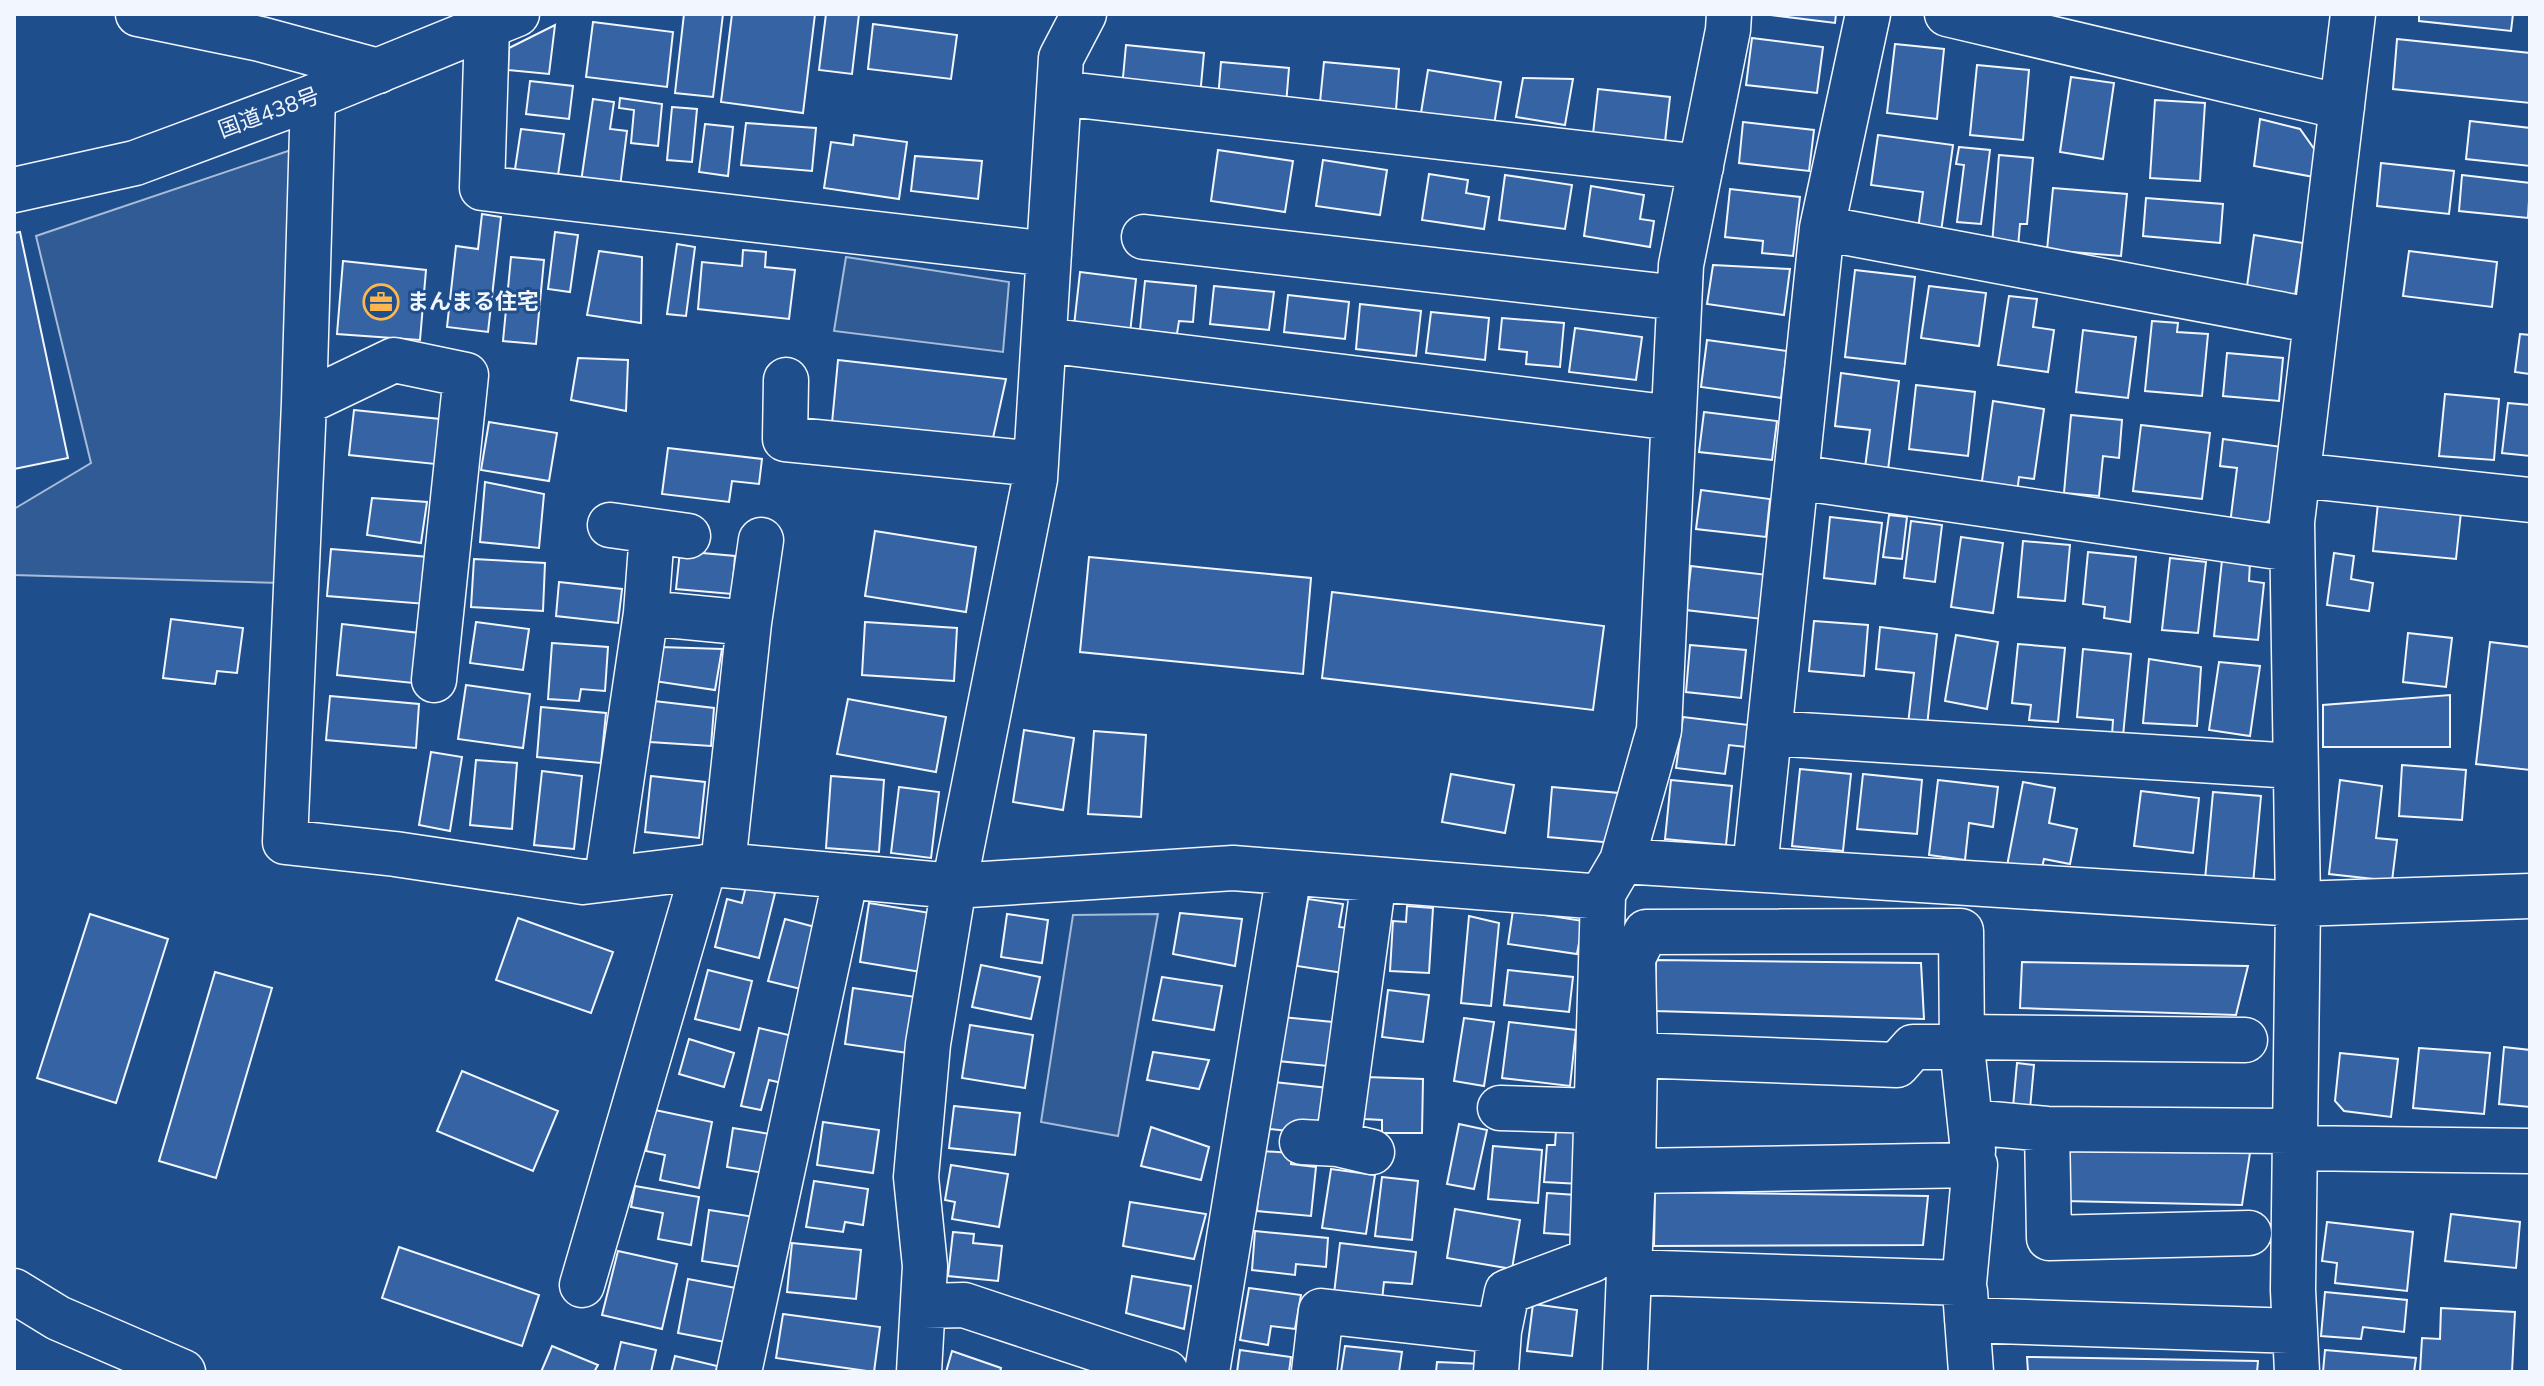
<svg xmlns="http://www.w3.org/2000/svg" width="2544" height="1386" font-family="'Nunito Sans','Noto Sans JP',sans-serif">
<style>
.parking{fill:#305b95;stroke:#a8bbd7;stroke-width:2}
.building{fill:#3563a3;stroke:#f2f6ff;stroke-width:2}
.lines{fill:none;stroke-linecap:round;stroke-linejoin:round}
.minor-casing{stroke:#f2f6ff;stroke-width:47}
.major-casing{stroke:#f2f6ff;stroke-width:47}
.highway-casing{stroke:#f2f6ff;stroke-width:47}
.minor{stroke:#1f4e8c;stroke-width:44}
.major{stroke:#1f4e8c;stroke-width:44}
.highway{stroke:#1f4e8c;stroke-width:44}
.labels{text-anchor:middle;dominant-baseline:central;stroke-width:6;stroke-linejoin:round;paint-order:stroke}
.street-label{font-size:22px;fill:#f2f6ff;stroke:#1f4e8c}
.poi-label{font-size:22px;font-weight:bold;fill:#f2f6ff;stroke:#1f4e8c;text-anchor:start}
</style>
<rect width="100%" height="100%" fill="#1f4e8c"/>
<path class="parking" d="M 294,149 L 280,583 L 14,575 L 14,509 L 91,463 L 36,236 Z
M 846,257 L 1009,282 L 1003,352 L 834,331 Z
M 1158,914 L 1118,1136 L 1041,1122 L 1073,915 Z"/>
<path class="building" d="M 684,14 L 723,14 L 713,97 L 675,93 Z
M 732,14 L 815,14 L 803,113 L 721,102 Z
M 826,14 L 859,14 L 852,74 L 819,70 Z
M 1763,14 L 1836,14 L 1835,23 Z
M 2419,14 L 2513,14 L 2511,31 L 2419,21 Z
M 593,22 L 673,32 L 667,87 L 586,77 Z
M 873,24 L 957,35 L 951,79 L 868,69 Z
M 555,25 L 549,74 L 508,70 L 509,48 Z
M 1752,38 L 1823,47 L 1817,93 L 1746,85 Z
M 2397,39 L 2530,53 L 2530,103 L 2393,89 Z
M 1895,44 L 1944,49 L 1937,119 L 1887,113 Z
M 1126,45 L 1204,53 L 1200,96 L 1122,88 Z
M 1221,62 L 1289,68 L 1286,105 L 1218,99 Z
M 1324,62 L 1399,69 L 1396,110 L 1320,102 Z
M 1977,65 L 2029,70 L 2023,140 L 1970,135 Z
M 1428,70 L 1501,82 L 1494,125 L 1421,113 Z
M 2071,77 L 2114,83 L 2103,159 L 2060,152 Z
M 1523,78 L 1573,79 L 1565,125 L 1516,117 Z
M 530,81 L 573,86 L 569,119 L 526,114 Z
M 1598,89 L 1670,97 L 1665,142 L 1593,134 Z
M 620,98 L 662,104 L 658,146 L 631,143 L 634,110 L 619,108 Z
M 593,99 L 614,102 L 610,129 L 627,131 L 620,187 L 581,182 Z
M 2155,100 L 2205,103 L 2200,181 L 2150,178 Z
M 672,107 L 697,109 L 692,162 L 667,160 Z
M 2260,119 L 2300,129 L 2317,153 L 2314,177 L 2254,166 Z
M 2470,121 L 2530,128 L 2530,166 L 2466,159 Z
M 1743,122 L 1814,130 L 1809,171 L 1739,163 Z
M 746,123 L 816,128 L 812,171 L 741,165 Z
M 705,124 L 733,127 L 728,176 L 699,172 Z
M 521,129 L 564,134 L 557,182 L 514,176 Z
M 854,135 L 907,142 L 899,199 L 824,188 L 831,142 L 853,145 Z
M 1878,135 L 1953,145 L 1941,232 L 1918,229 L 1923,192 L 1871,185 Z
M 1959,147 L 1990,150 L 1981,224 L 1957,222 L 1964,165 L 1956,164 Z
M 1218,150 L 1293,161 L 1285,212 L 1211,201 Z
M 1999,155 L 2033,158 L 2027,224 L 2020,224 L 2018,247 L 1992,245 Z
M 915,156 L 982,161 L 978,199 L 911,191 Z
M 1323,160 L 1387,170 L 1380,215 L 1316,206 Z
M 2381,163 L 2454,171 L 2449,214 L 2377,206 Z
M 1429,174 L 1468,180 L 1466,193 L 1489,197 L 1484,229 L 1422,220 Z
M 1505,175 L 1572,185 L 1565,229 L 1499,220 Z
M 2462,175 L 2530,183 L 2528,218 L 2459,211 Z
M 1591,186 L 1644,195 L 1640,219 L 1654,221 L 1650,247 L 1584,236 Z
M 2053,188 L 2127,194 L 2121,256 L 2047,250 Z
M 1730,189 L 1800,197 L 1793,256 L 1762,253 L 1763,241 L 1725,237 Z
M 2146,198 L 2223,204 L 2220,243 L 2143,236 Z
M 482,214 L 501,217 L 488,332 L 447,327 L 456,246 L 478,249 Z
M 20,232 L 68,458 L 14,469 L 14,233 Z
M 555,232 L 578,235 L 570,292 L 548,289 Z
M 2254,235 L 2303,243 L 2295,296 L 2245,301 Z
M 677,244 L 695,247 L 686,316 L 667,314 Z
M 743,250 L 766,252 L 765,267 L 795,270 L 789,319 L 698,309 L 702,262 L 742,266 Z
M 599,251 L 642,257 L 641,323 L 587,315 Z
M 2409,251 L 2497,262 L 2492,307 L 2403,296 Z
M 511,257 L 544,260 L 536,344 L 503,341 Z
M 343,261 L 426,270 L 420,340 L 337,334 Z
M 1713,265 L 1790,269 L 1784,315 L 1707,304 Z
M 1855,270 L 1915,277 L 1905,364 L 1845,357 Z
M 1080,272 L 1136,279 L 1130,333 L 1074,326 Z
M 1145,281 L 1196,286 L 1193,322 L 1179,321 L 1177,334 L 1140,330 Z
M 1214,286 L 1274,292 L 1269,330 L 1210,324 Z
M 1929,286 L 1986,293 L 1979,346 L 1921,338 Z
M 1288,295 L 1349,302 L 1345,339 L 1284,332 Z
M 2009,296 L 2037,299 L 2033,327 L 2054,330 L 2048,372 L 1998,365 Z
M 1360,304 L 1421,311 L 1416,356 L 1356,349 Z
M 1431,312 L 1489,318 L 1485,360 L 1426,353 Z
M 1502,318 L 1564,323 L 1560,367 L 1526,364 L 1527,352 L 1499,349 Z
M 2152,321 L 2178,323 L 2177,332 L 2208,334 L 2202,396 L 2145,391 Z
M 1575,328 L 1642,337 L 1636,380 L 1569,372 Z
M 2083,330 L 2136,337 L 2128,398 L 2076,392 Z
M 2520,334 L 2530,335 L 2530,374 L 2515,372 Z
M 1707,340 L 1787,351 L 1781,398 L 1701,387 Z
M 2227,353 L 2283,358 L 2279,401 L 2223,396 Z
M 578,358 L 628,360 L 626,411 L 571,400 Z
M 838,360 L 1006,379 L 993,438 L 832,423 Z
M 1841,373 L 1899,381 L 1887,478 L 1864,475 L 1870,430 L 1835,426 Z
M 1916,385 L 1975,392 L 1968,456 L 1909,449 Z
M 2445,394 L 2499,399 L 2494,460 L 2439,456 Z
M 1993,401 L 2044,409 L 2034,479 L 2019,477 L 2017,493 L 1981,488 Z
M 2508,403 L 2530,405 L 2530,456 L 2502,453 Z
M 354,410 L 440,419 L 435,464 L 349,455 Z
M 1704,412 L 1777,421 L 1772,460 L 1699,452 Z
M 2071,415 L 2122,420 L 2119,458 L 2103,456 L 2099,496 L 2064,493 Z
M 489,422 L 557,433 L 549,481 L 481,470 Z
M 2141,425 L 2210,433 L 2202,499 L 2133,491 Z
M 2223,439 L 2282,447 L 2276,516 L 2259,527 L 2230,524 L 2237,468 L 2220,466 Z
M 668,448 L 762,459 L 759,484 L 732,481 L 729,502 L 662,494 Z
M 485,482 L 544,494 L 539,548 L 480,542 Z
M 1701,490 L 1770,499 L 1766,537 L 1696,529 Z
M 372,498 L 427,502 L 421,543 L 367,535 Z
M 2378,503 L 2461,512 L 2456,559 L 2373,551 Z
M 1889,515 L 1907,517 L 1902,559 L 1883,557 Z
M 1830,517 L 1882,523 L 1875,584 L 1824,578 Z
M 1911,521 L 1942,525 L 1935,582 L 1904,578 Z
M 875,531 L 976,547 L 966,612 L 865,596 Z
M 1961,537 L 2003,543 L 1993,613 L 1951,607 Z
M 2023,541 L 2070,545 L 2065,601 L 2018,597 Z
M 331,549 L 429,557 L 426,604 L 327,596 Z
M 680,551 L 735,556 L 732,594 L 676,589 Z
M 2088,552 L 2136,557 L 2130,622 L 2104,618 L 2105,607 L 2083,604 Z
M 2334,553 L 2354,556 L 2351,579 L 2373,583 L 2369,611 L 2327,605 Z
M 1089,557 L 1311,578 L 1303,674 L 1080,652 Z
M 2170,558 L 2206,562 L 2198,633 L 2162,630 Z
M 474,559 L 545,563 L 543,611 L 471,607 Z
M 2222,560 L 2250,563 L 2249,581 L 2264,583 L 2258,640 L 2214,636 Z
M 1691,566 L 1768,575 L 1762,619 L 1686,610 Z
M 559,582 L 622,589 L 618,623 L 556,616 Z
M 1332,592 L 1604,626 L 1593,710 L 1322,678 Z
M 171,619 L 243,628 L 237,673 L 217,671 L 215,684 L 163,678 Z
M 1814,621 L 1868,625 L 1864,676 L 1809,671 Z
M 476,622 L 529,629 L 523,670 L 470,663 Z
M 865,622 L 957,628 L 954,681 L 862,675 Z
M 342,624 L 419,633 L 413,683 L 337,675 Z
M 1880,627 L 1937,634 L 1927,726 L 1908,724 L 1914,673 L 1876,669 Z
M 2408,633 L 2452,638 L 2446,687 L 2403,682 Z
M 1956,635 L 1998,642 L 1987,709 L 1945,701 Z
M 2490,642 L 2530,647 L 2530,770 L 2476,764 Z
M 552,643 L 608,647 L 605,691 L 581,689 L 579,701 L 548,699 Z
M 2018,644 L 2065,648 L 2058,722 L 2029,720 L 2031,705 L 2012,703 Z
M 1690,645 L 1746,650 L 1741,698 L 1686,692 Z
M 660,647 L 722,649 L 715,690 L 654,681 Z
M 2083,649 L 2131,654 L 2123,736 L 2112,735 L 2113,720 L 2077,717 Z
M 2149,659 L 2201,667 L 2197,726 L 2143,723 Z
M 2219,662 L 2260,666 L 2250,736 L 2209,730 Z
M 466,685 L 530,694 L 523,748 L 458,739 Z
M 2450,695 L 2450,747 L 2323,747 L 2323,705 Z
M 330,696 L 419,704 L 416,748 L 326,740 Z
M 848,699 L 946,717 L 936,772 L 837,754 Z
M 654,701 L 714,708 L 711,746 L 650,742 Z
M 541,707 L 606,713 L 601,763 L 537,757 Z
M 1683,717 L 1749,725 L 1746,747 L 1729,745 L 1725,774 L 1676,768 Z
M 1024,730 L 1074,738 L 1063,810 L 1013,802 Z
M 1094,731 L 1146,735 L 1141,817 L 1088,814 Z
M 431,752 L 462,757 L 450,831 L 419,825 Z
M 476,760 L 517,763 L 512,829 L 470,825 Z
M 2402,765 L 2466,770 L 2462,820 L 2399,816 Z
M 1800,769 L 1851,774 L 1843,851 L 1792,846 Z
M 542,771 L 582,776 L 574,849 L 534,845 Z
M 1451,774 L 1514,785 L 1505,833 L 1442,822 Z
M 1863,774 L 1922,780 L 1917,834 L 1857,829 Z
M 651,776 L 705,782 L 699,838 L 645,832 Z
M 831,776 L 884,780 L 879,852 L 826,848 Z
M 1671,780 L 1732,786 L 1726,845 L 1665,839 Z
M 1938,780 L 1998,787 L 1993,827 L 1969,823 L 1965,860 L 1929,855 Z
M 2340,780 L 2382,786 L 2376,838 L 2397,840 L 2392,881 L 2329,874 Z
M 2023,782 L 2055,788 L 2049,823 L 2077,829 L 2070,864 L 2044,859 L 2041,872 L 2007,866 Z
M 899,787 L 939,792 L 931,858 L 891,853 Z
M 1552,787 L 1619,793 L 1614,843 L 1548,837 Z
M 2141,791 L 2199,798 L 2193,853 L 2134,846 Z
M 2213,792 L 2261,796 L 2253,884 L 2205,880 Z
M 746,886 L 775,893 L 759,958 L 715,947 L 727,899 L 742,903 Z
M 1308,899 L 1343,904 L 1339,927 L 1356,929 L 1350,974 L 1297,966 Z
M 869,903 L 930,913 L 921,972 L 860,962 Z
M 1407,906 L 1433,908 L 1429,973 L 1390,971 L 1393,921 L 1406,922 Z
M 1513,910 L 1583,921 L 1577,954 L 1508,944 Z
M 1180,913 L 1242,919 L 1235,966 L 1173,954 Z
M 90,914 L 168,939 L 116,1103 L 37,1078 Z
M 1007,914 L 1048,920 L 1042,963 L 1001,957 Z
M 1469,916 L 1499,923 L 1491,1006 L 1461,1003 Z
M 518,918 L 613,952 L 591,1013 L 496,980 Z
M 785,919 L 826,930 L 809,991 L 768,981 Z
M 1656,960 L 1921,963 L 1924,1019 L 1655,1011 Z
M 2022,962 L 2248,966 L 2236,1015 L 2020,1008 Z
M 981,965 L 1040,977 L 1031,1019 L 972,1007 Z
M 708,970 L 752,981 L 740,1030 L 695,1019 Z
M 1508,970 L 1573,977 L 1569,1012 L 1504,1005 Z
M 215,972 L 272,988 L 216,1178 L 159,1161 Z
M 1162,977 L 1222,986 L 1214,1030 L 1153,1020 Z
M 853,988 L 916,997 L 908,1053 L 845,1044 Z
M 1388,990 L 1429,995 L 1423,1042 L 1382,1037 Z
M 1282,1017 L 1343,1023 L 1338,1067 L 1278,1061 Z
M 1464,1018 L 1494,1022 L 1484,1086 L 1454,1081 Z
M 1509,1022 L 1576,1030 L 1570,1086 L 1502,1078 Z
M 970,1025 L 1033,1035 L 1025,1088 L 962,1078 Z
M 759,1028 L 797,1037 L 786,1084 L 769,1080 L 761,1110 L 741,1106 Z
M 689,1039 L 734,1053 L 724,1087 L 679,1074 Z
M 2504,1047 L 2530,1050 L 2530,1107 L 2499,1104 Z
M 2419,1048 L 2490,1053 L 2484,1114 L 2413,1108 Z
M 1153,1052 L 1209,1060 L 1199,1089 L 1147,1080 Z
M 2340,1053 L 2398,1059 L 2391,1117 L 2344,1111 L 2335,1101 Z
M 2017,1063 L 2034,1065 L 2030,1109 L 2013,1107 Z
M 462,1071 L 558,1111 L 533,1171 L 437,1131 Z
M 1366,1077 L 1423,1079 L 1422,1133 L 1382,1133 L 1382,1120 L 1364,1119 Z
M 1274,1082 L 1328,1088 L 1324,1124 L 1298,1132 L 1269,1129 Z
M 954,1106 L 1020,1113 L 1015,1155 L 949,1148 Z
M 655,1110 L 712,1122 L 699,1188 L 660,1180 L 665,1155 L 646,1151 Z
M 823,1122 L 879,1130 L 873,1173 L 817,1165 Z
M 1459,1124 L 1487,1130 L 1474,1189 L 1447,1184 Z
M 1151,1127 L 1209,1147 L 1201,1180 L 1141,1166 Z
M 733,1128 L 776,1135 L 770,1174 L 727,1167 Z
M 1556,1130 L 1584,1131 L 1580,1184 L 1544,1182 L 1547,1145 L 1555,1145 Z
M 1493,1146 L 1542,1150 L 1538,1203 L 1488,1199 Z
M 1262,1151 L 1292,1153 L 1291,1164 L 1316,1167 L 1311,1216 L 1257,1211 Z
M 2062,1151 L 2250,1153 L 2242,1205 L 2065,1201 Z
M 951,1165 L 1008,1174 L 999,1227 L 952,1219 L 955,1202 L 945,1200 Z
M 1331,1169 L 1375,1175 L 1366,1234 L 1322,1228 Z
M 1382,1177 L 1418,1181 L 1412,1240 L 1375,1236 Z
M 814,1181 L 868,1189 L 863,1225 L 845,1222 L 843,1232 L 806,1227 Z
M 635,1186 L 699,1197 L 691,1245 L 658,1239 L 663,1213 L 631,1207 Z
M 1655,1192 L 1928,1196 L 1923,1245 L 1654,1246 Z
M 1547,1193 L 1576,1195 L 1573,1235 L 1544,1233 Z
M 1130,1202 L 1206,1214 L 1194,1259 L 1123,1246 Z
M 1455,1209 L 1520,1220 L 1512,1269 L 1447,1258 Z
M 709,1210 L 755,1217 L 748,1268 L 702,1261 Z
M 2451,1214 L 2520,1222 L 2516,1268 L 2445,1261 Z
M 2327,1222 L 2413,1232 L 2407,1291 L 2335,1283 L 2337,1263 L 2322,1261 Z
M 1255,1231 L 1328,1238 L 1326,1267 L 1296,1264 L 1295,1275 L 1252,1270 Z
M 953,1232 L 974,1234 L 973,1243 L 1002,1246 L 998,1281 L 948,1276 Z
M 792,1243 L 861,1250 L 856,1299 L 787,1292 Z
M 1340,1243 L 1416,1252 L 1412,1284 L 1384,1282 L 1382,1300 L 1334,1294 Z
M 399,1247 L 539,1295 L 522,1346 L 382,1298 Z
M 618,1251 L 677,1264 L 662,1329 L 602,1315 Z
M 1132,1276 L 1191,1286 L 1184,1329 L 1126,1313 Z
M 688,1279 L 736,1288 L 725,1342 L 678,1333 Z
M 1249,1288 L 1301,1295 L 1295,1329 L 1271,1326 L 1268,1345 L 1240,1340 Z
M 2325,1292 L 2407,1300 L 2404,1332 L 2363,1327 L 2361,1339 L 2321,1336 Z
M 1533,1304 L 1577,1310 L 1572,1356 L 1527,1351 Z
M 2441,1308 L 2515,1312 L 2512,1372 L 2420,1372 L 2422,1338 L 2440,1339 Z
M 783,1314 L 880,1327 L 874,1372 L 776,1358 Z
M 621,1342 L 656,1350 L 651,1372 L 614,1372 Z
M 552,1346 L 598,1365 L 594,1372 L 541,1372 Z
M 1345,1346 L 1402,1352 L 1399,1372 L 1341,1372 Z
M 1240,1350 L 1291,1357 L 1289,1372 L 1237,1372 Z
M 2325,1350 L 2416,1358 L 2414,1372 L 2323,1372 Z
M 952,1351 L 1001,1368 L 1000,1372 L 946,1372 Z
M 675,1356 L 717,1366 L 716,1372 L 671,1372 Z
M 2027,1357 L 2258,1361 L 2257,1372 L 2028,1372 Z
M 1437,1362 L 1483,1364 L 1483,1372 L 1436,1372 Z"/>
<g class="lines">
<defs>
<path id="minor" d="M 138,14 L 260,39 L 378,71
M 1947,14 L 2342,107
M 487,28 L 482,188 L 1049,254
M 1059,93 L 1701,167
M 313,97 L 304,403 L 285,842 L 395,854 L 583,882 L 723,865 L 749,623 L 646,613 L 607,878
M 1822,228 L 2316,321
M 1144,237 L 1679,298
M 1044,340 L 1673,418
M 786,380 L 785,439 L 1036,464
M 304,403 L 394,360 L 466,375 L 434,680
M 2298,475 L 2530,500
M 1796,477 L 2292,549
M 610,525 L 688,536
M 646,613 L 652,533
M 749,623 L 761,540
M 1769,733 L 2294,766
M 1622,861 L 1659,730 L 1681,265 L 1728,30 L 1729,14
M 723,865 L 954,886 L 1035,479 L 1061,58 L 1084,14
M 1755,868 L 1822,228 L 1868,14
M 1962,1037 L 2245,1040
M 1962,1047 L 1973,1151
M 1500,1108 L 1597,1111
M 1970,1122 L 2047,1129 L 2294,1131
M 2047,1129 L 2049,1238 L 2249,1233
M 1302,1142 L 1338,1144 L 1372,1152
M 1338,1144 L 1374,879
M 2294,1148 L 2530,1151
M 1629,1272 L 1633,1171
M 582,1285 L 704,867
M 1965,1291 L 1971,1372
M 924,1306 L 964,1305 L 1166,1372
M 1967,1320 L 2295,1331
M 739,1372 L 846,876
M 919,1372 L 925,1266 L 916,1177 L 928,1044 L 954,886 L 1233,868 L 1603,897 L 1605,890 L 1622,861 L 2298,904 L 2530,896
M 1207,1372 L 1289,873
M 1314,1372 L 1321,1311 L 1499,1331
M 1496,1372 L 1499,1331 L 1507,1292 L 1592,1260 L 1603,897
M 1625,1372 L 1629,1272 L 1964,1283 L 1975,1165 L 1633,1171 L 1635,1055 L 1633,958 L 1646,932 L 1961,931 L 1962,1047 L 1913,1047 L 1897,1065 L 1635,1055
M 2297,1372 L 2293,1290 L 2298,904 L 2292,522 L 2353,14"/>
<path id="major" d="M 14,1291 L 58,1318 L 183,1372"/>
<path id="highway" d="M 14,190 L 135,163 L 313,97 L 517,14"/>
</defs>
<use href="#minor" class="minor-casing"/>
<use href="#major" class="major-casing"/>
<use href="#highway" class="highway-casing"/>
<use href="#minor" class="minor"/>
<use href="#major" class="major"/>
<use href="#highway" class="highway"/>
</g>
<defs>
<symbol id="office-ring" viewBox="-11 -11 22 22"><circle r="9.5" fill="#1f4e8c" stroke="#ffb74d" stroke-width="1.5"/><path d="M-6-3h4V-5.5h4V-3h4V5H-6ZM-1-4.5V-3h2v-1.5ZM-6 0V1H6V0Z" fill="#ffb74d"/></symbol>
</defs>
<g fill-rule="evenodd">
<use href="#office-ring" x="361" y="282" width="40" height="40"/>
</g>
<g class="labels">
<g class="street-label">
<text transform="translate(269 113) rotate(-20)">国道438号</text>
</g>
<g class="poi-label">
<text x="407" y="302">まんまる住宅</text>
</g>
</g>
<rect width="2544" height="1386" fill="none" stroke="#f2f6ff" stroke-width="32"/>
</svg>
